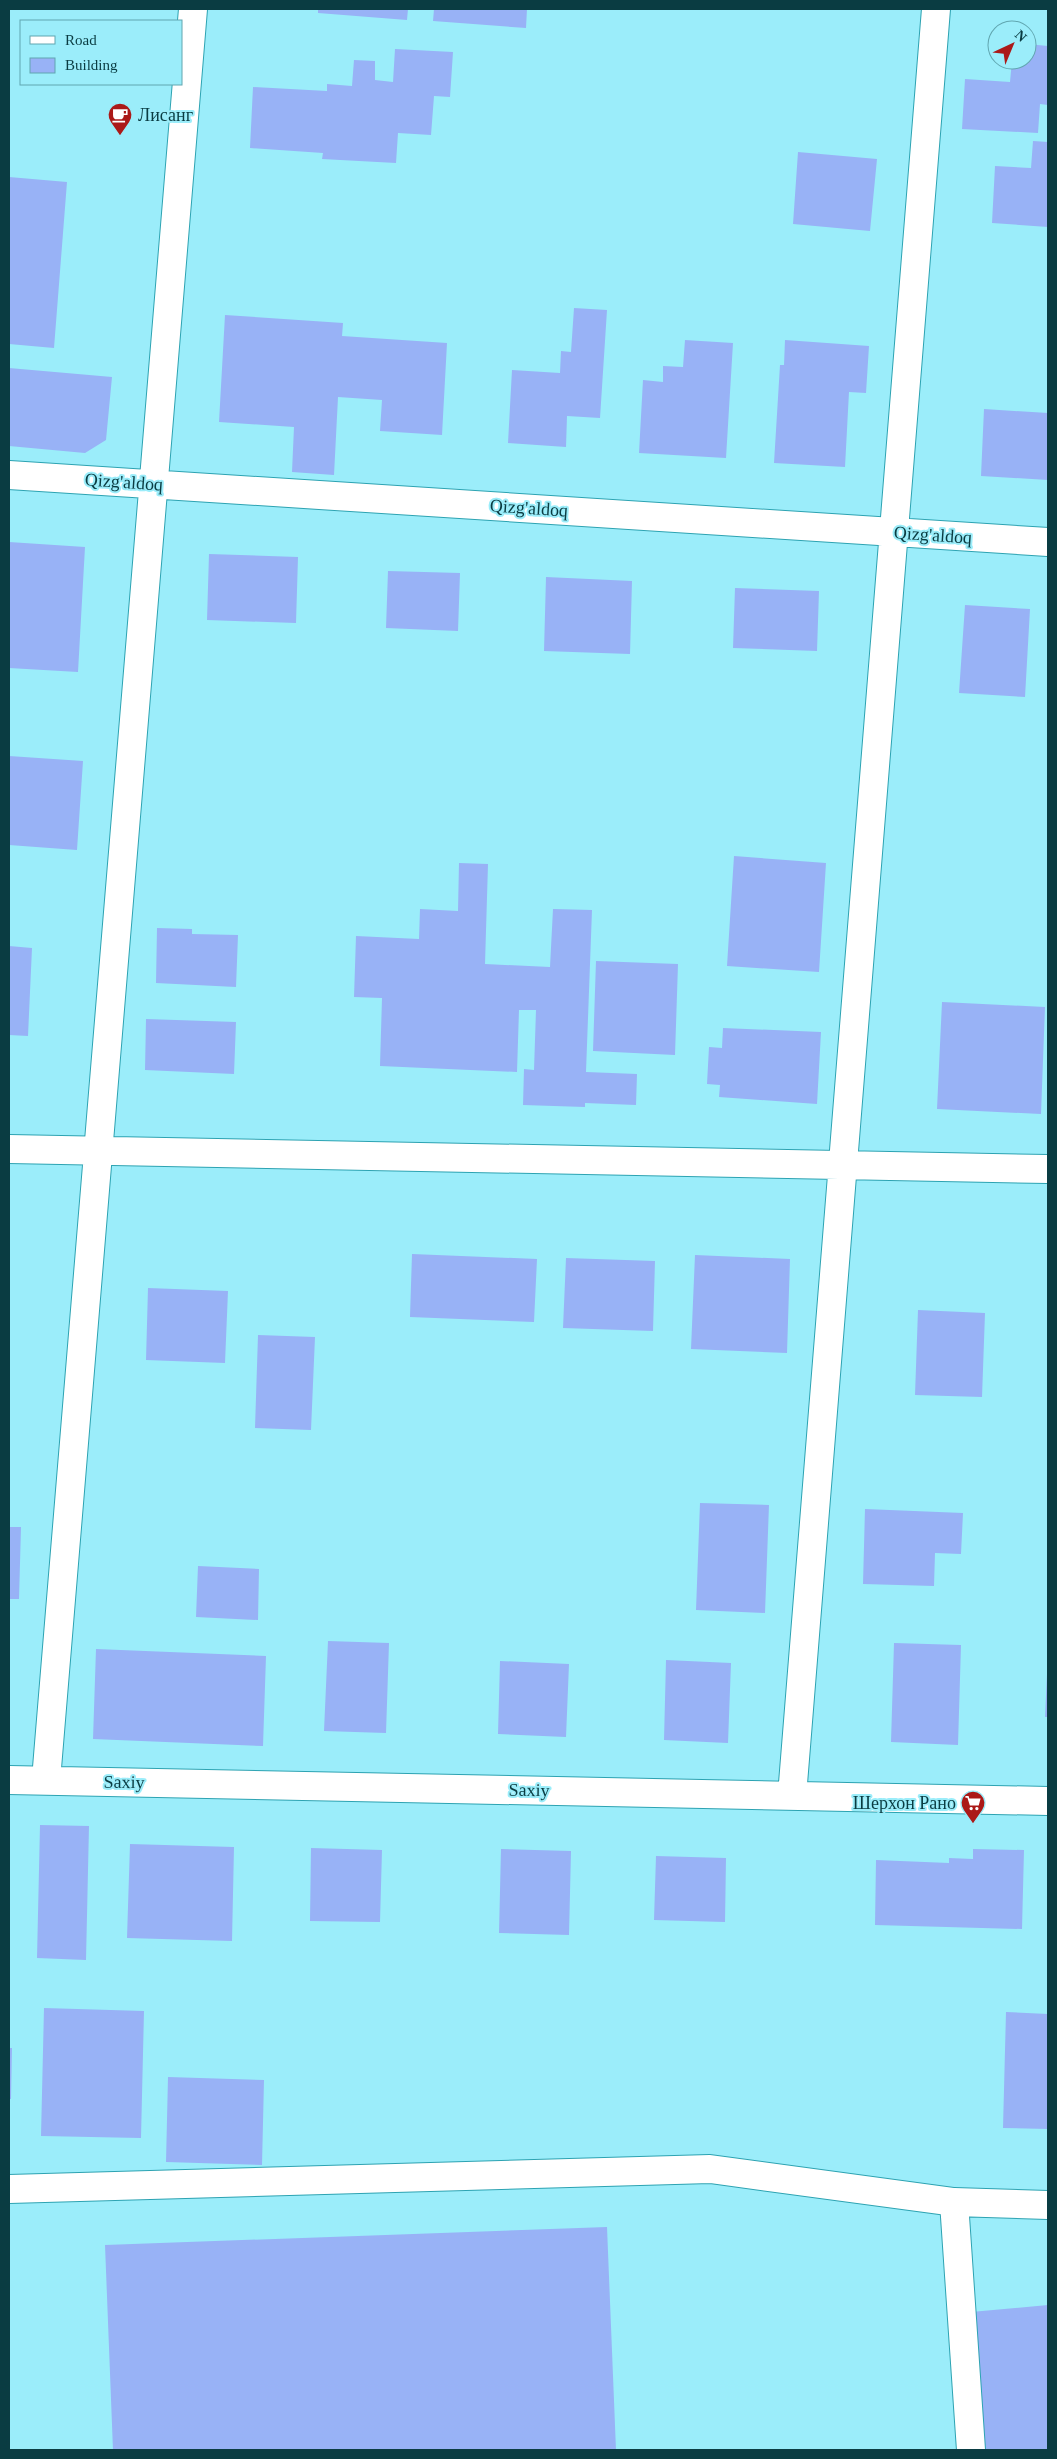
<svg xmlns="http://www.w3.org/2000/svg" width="1057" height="2459" font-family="'Times New Roman',serif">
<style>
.building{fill:#98b2f6}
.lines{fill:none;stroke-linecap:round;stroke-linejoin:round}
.minor-casing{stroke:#2da3b2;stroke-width:30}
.minor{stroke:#fff;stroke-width:28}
.labels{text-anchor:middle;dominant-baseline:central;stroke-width:4;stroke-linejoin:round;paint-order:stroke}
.poi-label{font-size:18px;fill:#0a3c42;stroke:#9bedfa;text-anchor:start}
.street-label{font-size:18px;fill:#0a3c42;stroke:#9bedfa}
</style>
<rect width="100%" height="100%" fill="#9bedfa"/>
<path class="building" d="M 318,9 L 408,9 L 407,20 L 318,13 Z
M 434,9 L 527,9 L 526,28 L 433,21 Z
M 1027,44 L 1048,46 L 1048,105 L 1040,104 L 1038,133 L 962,129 L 965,79 L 1010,82 L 1012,60 L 1027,60 Z
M 395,49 L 453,52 L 450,97 L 434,96 L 431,135 L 398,133 L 396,163 L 322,159 L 323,153 L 250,148 L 253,87 L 327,91 L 327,84 L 352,86 L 354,60 L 375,61 L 375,80 L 393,82 Z
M 1033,141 L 1048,142 L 1048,227 L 992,223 L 995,166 L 1031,168 Z
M 798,152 L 877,159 L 870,231 L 793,224 Z
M 9,177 L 67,182 L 54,348 L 9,344 Z
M 574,308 L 607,310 L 600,418 L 567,416 L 566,447 L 508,443 L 512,370 L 560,373 L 561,351 L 571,352 Z
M 225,315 L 343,323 L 342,336 L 447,343 L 442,435 L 380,431 L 382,400 L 338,397 L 334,475 L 292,472 L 294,427 L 219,422 Z
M 685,340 L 733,343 L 726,458 L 639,453 L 643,380 L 663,382 L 663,366 L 683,367 Z
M 785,340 L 869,346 L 866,393 L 849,392 L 845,467 L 774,463 L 780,365 L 784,365 Z
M 9,368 L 112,377 L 106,440 L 85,453 L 9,446 Z
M 984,409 L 1048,413 L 1048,480 L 981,476 Z
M 9,542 L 85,547 L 78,672 L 9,668 Z
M 209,554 L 298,557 L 296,623 L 207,620 Z
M 388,571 L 460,573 L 458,631 L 386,628 Z
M 546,577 L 632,581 L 630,654 L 544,651 Z
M 735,588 L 819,591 L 817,651 L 733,648 Z
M 965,605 L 1030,609 L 1025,697 L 959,693 Z
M 9,756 L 83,761 L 77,850 L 9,845 Z
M 734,856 L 826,863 L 819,972 L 727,966 Z
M 459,863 L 488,864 L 485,964 L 550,967 L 553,909 L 592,910 L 586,1072 L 637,1074 L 636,1105 L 585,1103 L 585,1107 L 523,1105 L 524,1069 L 534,1070 L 536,1010 L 519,1010 L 517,1072 L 380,1066 L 382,998 L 354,997 L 356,936 L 419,939 L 420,909 L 458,911 Z
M 157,928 L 192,929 L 192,934 L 238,935 L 236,987 L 156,983 Z
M 9,946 L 32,948 L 28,1036 L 9,1035 Z
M 596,961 L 678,964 L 675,1055 L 593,1051 Z
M 942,1002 L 1045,1007 L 1041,1114 L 937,1109 Z
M 146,1019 L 236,1022 L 234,1074 L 145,1070 Z
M 723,1028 L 821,1032 L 817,1104 L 719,1097 L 720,1085 L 707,1084 L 709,1047 L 722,1048 Z
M 412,1254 L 537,1259 L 534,1322 L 410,1317 Z
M 695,1255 L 790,1259 L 787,1353 L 691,1349 Z
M 566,1258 L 655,1261 L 653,1331 L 563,1328 Z
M 148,1288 L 228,1291 L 225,1363 L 146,1360 Z
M 918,1310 L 985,1313 L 982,1397 L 915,1395 Z
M 258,1335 L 315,1337 L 311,1430 L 255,1428 Z
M 700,1503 L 769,1505 L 765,1613 L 696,1610 Z
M 865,1509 L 963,1513 L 961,1554 L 935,1553 L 934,1586 L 863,1584 Z
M 9,1527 L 21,1527 L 19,1599 L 9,1599 Z
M 198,1566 L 259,1569 L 258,1620 L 196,1617 Z
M 328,1641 L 389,1643 L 386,1733 L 324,1731 Z
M 894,1643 L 961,1645 L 958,1745 L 891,1742 Z
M 96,1649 L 266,1656 L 263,1746 L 93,1739 Z
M 666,1660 L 731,1663 L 728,1743 L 664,1740 Z
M 500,1661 L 569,1664 L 566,1737 L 498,1734 Z
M 1047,1674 L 1048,1674 L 1048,1717 L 1045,1717 Z
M 40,1825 L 89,1826 L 86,1960 L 37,1958 Z
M 130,1844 L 234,1847 L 232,1941 L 127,1938 Z
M 311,1848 L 382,1850 L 380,1922 L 310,1921 Z
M 501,1849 L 571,1851 L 569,1935 L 499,1933 Z
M 973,1849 L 1024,1850 L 1022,1929 L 875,1925 L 876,1860 L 949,1863 L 949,1858 L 973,1859 Z
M 656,1856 L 726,1858 L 725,1922 L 654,1920 Z
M 44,2008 L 144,2011 L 141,2138 L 41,2136 Z
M 1006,2012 L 1048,2014 L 1048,2129 L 1003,2128 Z
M 9,2048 L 12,2048 L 11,2099 L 9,2099 Z
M 168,2077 L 264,2080 L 262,2165 L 166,2162 Z
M 607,2227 L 616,2450 L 113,2450 L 105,2245 Z
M 1048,2305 L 1048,2450 L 984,2450 L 971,2312 Z"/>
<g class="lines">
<defs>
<path id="minor" d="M 9,475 L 1048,542
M 9,1149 L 1048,1169
M 9,1780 L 1048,1801
M 46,1780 L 193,9
M 792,1796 L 936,9
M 9,2189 L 710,2169 L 954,2202 L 1048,2205
M 954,2202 L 971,2450"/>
</defs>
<use href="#minor" class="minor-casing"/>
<use href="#minor" class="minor"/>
</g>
<defs>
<symbol id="cafe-pin" viewBox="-11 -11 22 30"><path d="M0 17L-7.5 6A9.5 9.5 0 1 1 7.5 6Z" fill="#ab1918" stroke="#9bedfa"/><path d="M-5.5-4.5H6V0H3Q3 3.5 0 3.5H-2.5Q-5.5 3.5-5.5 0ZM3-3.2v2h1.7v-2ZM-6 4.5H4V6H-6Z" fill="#fff"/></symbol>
<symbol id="supermarket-pin" viewBox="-11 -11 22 30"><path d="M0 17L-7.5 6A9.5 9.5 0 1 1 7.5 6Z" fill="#ab1918" stroke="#9bedfa"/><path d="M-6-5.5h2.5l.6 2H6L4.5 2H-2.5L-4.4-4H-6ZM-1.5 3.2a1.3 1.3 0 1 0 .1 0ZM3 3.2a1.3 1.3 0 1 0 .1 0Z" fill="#fff"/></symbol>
</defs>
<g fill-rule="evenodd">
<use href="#cafe-pin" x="106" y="101" width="28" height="38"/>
<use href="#supermarket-pin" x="959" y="1789" width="28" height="38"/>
</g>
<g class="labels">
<g class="poi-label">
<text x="138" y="115">Лисанг</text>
<text x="956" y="1803" text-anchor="end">Шерхон Рано</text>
</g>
<g class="street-label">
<text transform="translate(124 482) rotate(4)">Qizg'aldoq</text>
<text transform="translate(529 508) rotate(4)">Qizg'aldoq</text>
<text transform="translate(933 535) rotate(4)">Qizg'aldoq</text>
<text transform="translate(124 1782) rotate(1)">Saxiy</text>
<text transform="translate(529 1790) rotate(1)">Saxiy</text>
</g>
</g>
<rect width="1057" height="2459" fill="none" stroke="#0a3c42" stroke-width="20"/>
<rect x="20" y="20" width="162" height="65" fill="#9bedfa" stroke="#61a6b0"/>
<rect x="30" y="36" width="25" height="8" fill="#ffffff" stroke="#61a6b0"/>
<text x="65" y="45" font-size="15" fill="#0a3c42">Road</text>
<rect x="30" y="58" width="25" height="15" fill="#98b2f6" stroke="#61a6b0"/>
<text x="65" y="70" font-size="15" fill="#0a3c42">Building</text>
<g transform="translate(1012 45) rotate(44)"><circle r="24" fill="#9bedfa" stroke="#61a6b0"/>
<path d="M0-4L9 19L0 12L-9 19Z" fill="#ab1918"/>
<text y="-8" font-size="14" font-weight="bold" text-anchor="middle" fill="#0a3c42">N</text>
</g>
</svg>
